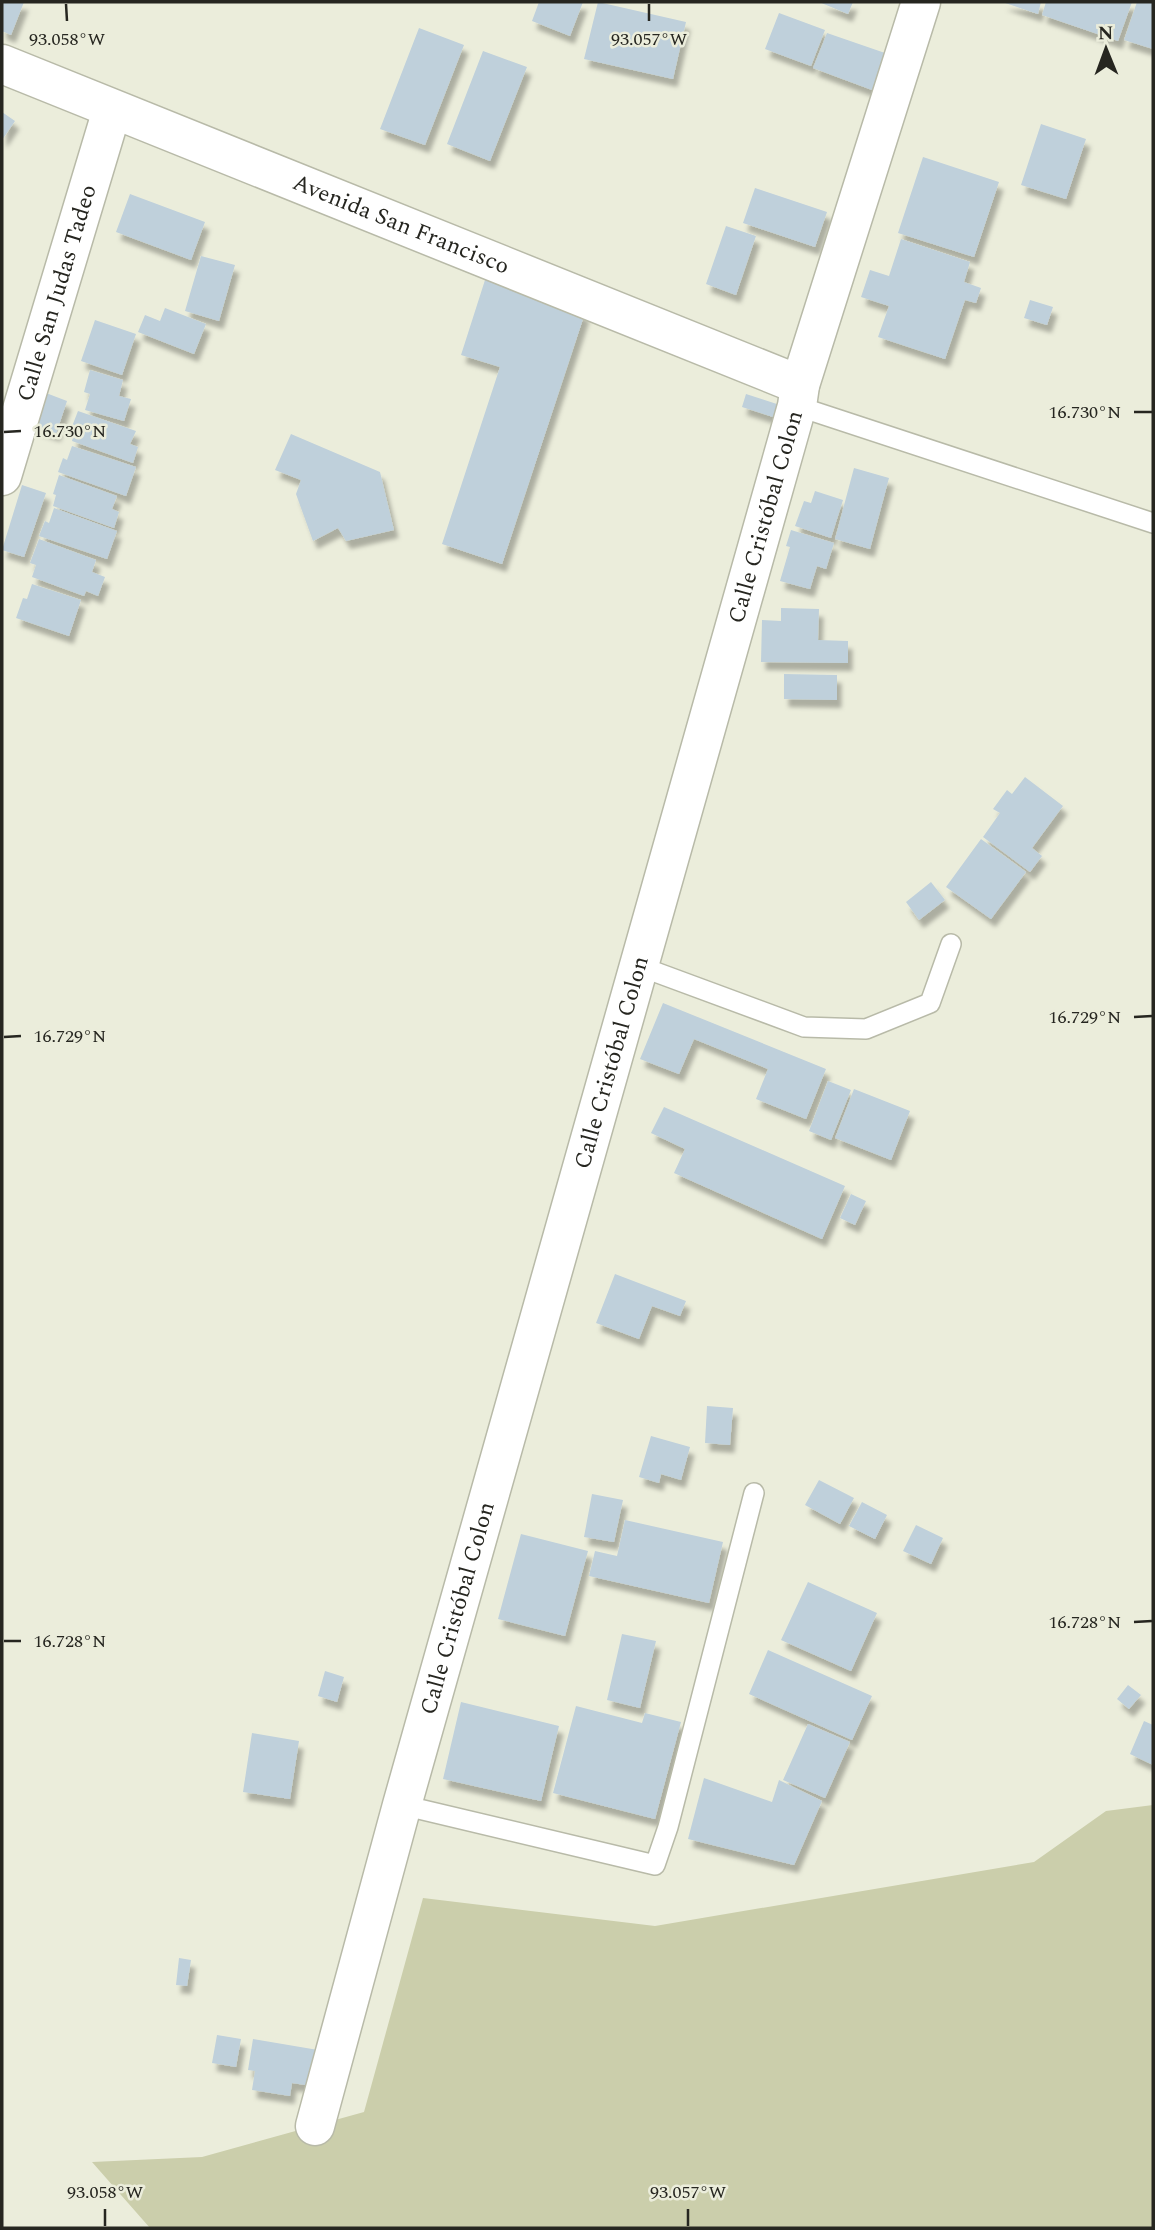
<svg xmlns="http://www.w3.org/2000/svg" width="1155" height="2230" font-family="Spectral,serif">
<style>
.green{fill:#cbceab}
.building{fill:#bfd0db;filter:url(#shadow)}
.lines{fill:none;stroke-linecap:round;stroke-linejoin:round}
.service-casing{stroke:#b8baa8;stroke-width:22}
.minor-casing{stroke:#b8baa8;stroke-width:41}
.service{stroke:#fff;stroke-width:19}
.minor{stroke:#fff;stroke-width:38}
.ticks{fill:none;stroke:#262620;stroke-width:2.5}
.labels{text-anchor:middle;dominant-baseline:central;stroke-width:5;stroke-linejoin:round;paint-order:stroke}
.street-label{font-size:23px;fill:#262620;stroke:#ebeddb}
.ticks-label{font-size:18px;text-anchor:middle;fill:#262620;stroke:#ebeddb;stroke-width:5;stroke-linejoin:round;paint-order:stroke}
</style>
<defs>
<filter id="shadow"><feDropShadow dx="4.5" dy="8" stdDeviation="2" flood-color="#0004"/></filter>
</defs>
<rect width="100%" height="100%" fill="#ebeddb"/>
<path class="green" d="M 1153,1805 L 1153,2228 L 150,2228 L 92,2162 L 202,2157 L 364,2112 L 423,1898 L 655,1926 L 1034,1862 L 1106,1811 Z"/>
<path class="building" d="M 2,2 L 24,2 L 11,35 L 2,31 Z
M 539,2 L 583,2 L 570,36 L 532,21 Z
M 598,2 L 686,22 L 673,79 L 584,59 Z
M 819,2 L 853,2 L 848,14 Z
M 1002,2 L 1041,2 L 1038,14 Z
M 1046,2 L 1132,2 L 1118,41 L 1042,15 Z
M 1137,2 L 1153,2 L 1153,49 L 1124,40 Z
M 779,13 L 825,30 L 811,66 L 765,49 Z
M 419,28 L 464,45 L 425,145 L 380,129 Z
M 827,33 L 885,53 L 872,90 L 813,68 Z
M 483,51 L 527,67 L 490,161 L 447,144 Z
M 2,112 L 15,121 L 2,140 Z
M 1041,124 L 1086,139 L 1066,199 L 1021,185 Z
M 923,157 L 999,182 L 974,257 L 898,233 Z
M 755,188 L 827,212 L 815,247 L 743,223 Z
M 130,194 L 205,222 L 191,260 L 116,232 Z
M 726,226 L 756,236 L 736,295 L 706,284 Z
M 901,239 L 970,262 L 964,282 L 981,288 L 976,303 L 965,300 L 945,359 L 878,337 L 889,306 L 861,297 L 870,270 L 889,276 Z
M 201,256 L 235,265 L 219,321 L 185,311 Z
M 485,280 L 585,313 L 502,564 L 442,544 L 500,367 L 461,355 Z
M 1030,300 L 1053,307 L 1047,325 L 1024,318 Z
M 165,308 L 206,324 L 194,354 L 138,332 L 145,315 L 160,321 Z
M 95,320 L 136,334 L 122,375 L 81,361 Z
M 90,370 L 123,380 L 119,396 L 131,399 L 124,421 L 85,410 L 90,394 L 84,392 Z
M 46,393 L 67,401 L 56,434 L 35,427 Z
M 746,394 L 783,406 L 779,419 L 742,407 Z
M 78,411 L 136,431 L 130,444 L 138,447 L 133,463 L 72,441 L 75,430 L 71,429 Z
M 291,434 L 380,472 L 394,530 L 346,541 L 338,528 L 313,541 L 296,494 L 301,480 L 275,470 Z
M 72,446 L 136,467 L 126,496 L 58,472 L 63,458 L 67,460 Z
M 854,468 L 889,478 L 870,549 L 835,539 Z
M 59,475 L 117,496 L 112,509 L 119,512 L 114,528 L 53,506 L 56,495 L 53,494 Z
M 22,485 L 46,493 L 24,557 L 2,550 Z
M 815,491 L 843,500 L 831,538 L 795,526 L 804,501 L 811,503 Z
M 54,508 L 117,531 L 107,559 L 39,536 L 45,521 L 49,523 Z
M 791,530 L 834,543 L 826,569 L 817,566 L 810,589 L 780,581 L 790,547 L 786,546 Z
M 39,539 L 96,560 L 92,572 L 105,577 L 98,596 L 86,591 L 84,596 L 32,577 L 36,565 L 30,563 Z
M 32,584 L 81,600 L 69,636 L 16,618 L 23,598 L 27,599 Z
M 781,608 L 819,609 L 818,640 L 848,641 L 848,663 L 761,662 L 762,620 L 781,621 Z
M 784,674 L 837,675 L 837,700 L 784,699 Z
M 1025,777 L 1063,806 L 1032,848 L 1042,856 L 1030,872 L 983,837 L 1000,813 L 993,809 L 1007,790 L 1012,794 Z
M 981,839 L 1026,872 L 991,919 L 946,887 Z
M 931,882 L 945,900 L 919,920 L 906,902 Z
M 663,1003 L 826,1069 L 806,1119 L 756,1099 L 768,1069 L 694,1039 L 679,1074 L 640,1059 Z
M 828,1081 L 851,1090 L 831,1140 L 809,1131 Z
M 854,1089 L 910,1111 L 891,1160 L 835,1138 Z
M 664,1107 L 845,1186 L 822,1239 L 674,1173 L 685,1149 L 651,1133 Z
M 851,1194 L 866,1201 L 855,1225 L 840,1218 Z
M 615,1274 L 686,1301 L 680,1316 L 652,1306 L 639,1339 L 596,1323 Z
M 707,1406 L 733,1408 L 730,1445 L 705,1443 Z
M 651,1436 L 690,1447 L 681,1480 L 661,1474 L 659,1483 L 639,1477 Z
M 819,1480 L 854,1498 L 840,1524 L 805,1505 Z
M 592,1494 L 623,1500 L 614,1542 L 584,1537 Z
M 862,1502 L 887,1515 L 875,1539 L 849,1526 Z
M 625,1520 L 723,1542 L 709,1603 L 589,1576 L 595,1551 L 617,1556 Z
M 916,1525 L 943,1538 L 931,1564 L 903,1551 Z
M 521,1534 L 588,1551 L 565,1636 L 498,1619 Z
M 808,1582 L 877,1613 L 851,1671 L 781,1640 Z
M 622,1634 L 656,1641 L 640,1708 L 607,1700 Z
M 768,1650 L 872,1696 L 852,1740 L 749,1694 Z
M 325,1671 L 344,1677 L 337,1702 L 318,1696 Z
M 1128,1685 L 1141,1695 L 1129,1709 L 1117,1699 Z
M 461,1702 L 559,1726 L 541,1801 L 443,1779 Z
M 576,1706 L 642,1723 L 645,1713 L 681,1722 L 655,1819 L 553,1793 Z
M 1144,1721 L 1153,1725 L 1153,1765 L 1130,1754 Z
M 808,1724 L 850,1742 L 825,1798 L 783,1780 Z
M 252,1733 L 299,1741 L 290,1799 L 243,1792 Z
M 704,1778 L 772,1802 L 779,1780 L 822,1801 L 794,1865 L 688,1839 Z
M 179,1958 L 191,1960 L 187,1986 L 176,1985 Z
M 217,2035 L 241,2039 L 236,2067 L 212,2063 Z
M 253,2039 L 318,2050 L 312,2086 L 292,2083 L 290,2096 L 252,2090 L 255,2071 L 248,2070 Z"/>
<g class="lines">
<defs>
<path id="service" d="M 797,406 L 1153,523
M 639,966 L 804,1027 L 866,1029 L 930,1003 L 951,944
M 402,1805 L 655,1865 L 668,1827 L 754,1493"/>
<g id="minor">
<path id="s1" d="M 2,64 L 800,385"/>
<path id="s2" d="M 2,476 L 112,110"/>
<path id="s3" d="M 315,2126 L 402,1805 L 797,406 L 800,385 L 921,2"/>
</g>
</defs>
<use href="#service" class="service-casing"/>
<use href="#minor" class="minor-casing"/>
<use href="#service" class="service"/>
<use href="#minor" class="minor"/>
</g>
<path class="ticks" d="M 66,4 L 67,21M 649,4 L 649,21M 1134,412 L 1152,412M 4,432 L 21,431M 1134,1017 L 1152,1016M 4,1037 L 21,1036M 1134,1622 L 1152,1621M 4,1641 L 21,1641M 105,2209 L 105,2226M 688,2209 L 688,2226"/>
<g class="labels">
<g class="street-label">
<text stroke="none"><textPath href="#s1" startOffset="430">Avenida San Francisco</textPath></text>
<text stroke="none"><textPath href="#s2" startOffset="191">Calle San Judas Tadeo</textPath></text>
<text stroke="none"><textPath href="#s3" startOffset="1671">Calle Cristóbal Colon</textPath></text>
<text stroke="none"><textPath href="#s3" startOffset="1104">Calle Cristóbal Colon</textPath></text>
<text stroke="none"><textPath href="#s3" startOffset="537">Calle Cristóbal Colon</textPath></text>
</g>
</g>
<g class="ticks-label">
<text x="67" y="45">93.058°W</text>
<text x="649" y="45">93.057°W</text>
<text x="1085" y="418">16.730°N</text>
<text x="70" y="437">16.730°N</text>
<text x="1085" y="1023">16.729°N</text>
<text x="70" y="1042">16.729°N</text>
<text x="1085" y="1628">16.728°N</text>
<text x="70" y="1647">16.728°N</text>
<text x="105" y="2198">93.058°W</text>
<text x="688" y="2198">93.057°W</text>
</g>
<rect width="1155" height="2230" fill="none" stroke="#262620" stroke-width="7"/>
<g transform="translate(1106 49) rotate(359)" stroke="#ebeddb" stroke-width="5" paint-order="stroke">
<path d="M0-5L12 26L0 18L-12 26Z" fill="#262620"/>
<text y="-10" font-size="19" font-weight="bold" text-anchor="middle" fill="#262620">N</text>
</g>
</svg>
